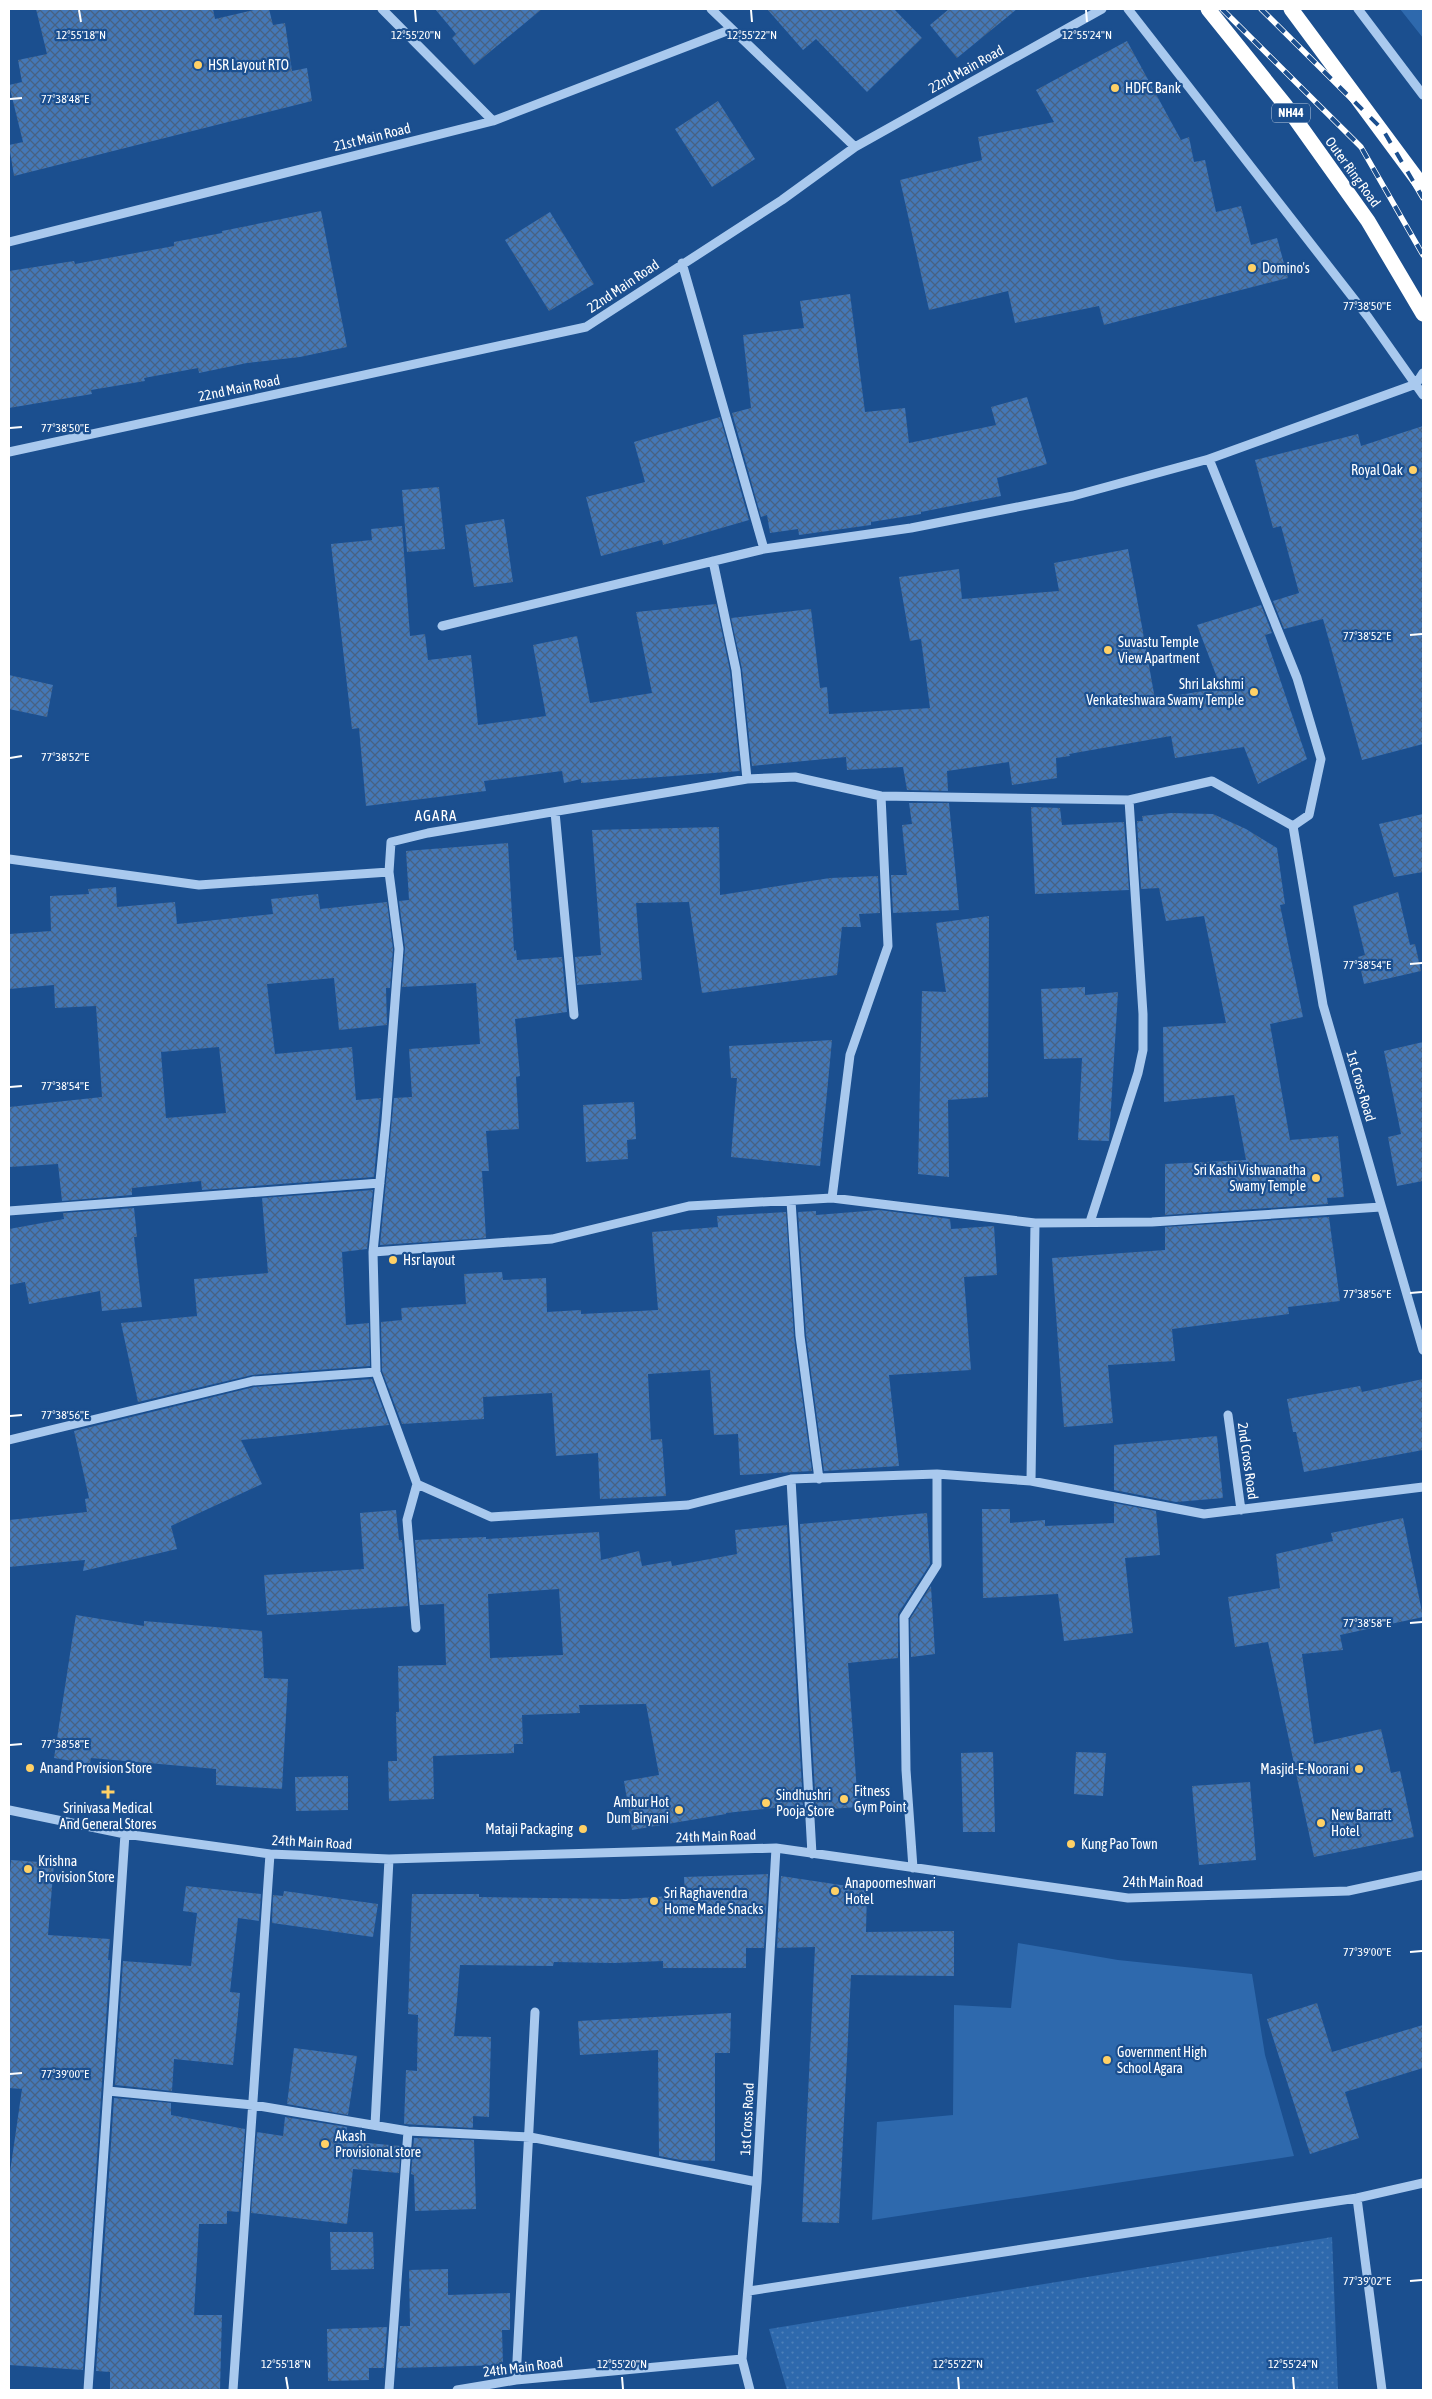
<svg xmlns="http://www.w3.org/2000/svg" width="1432" height="2399" font-family="'Asap Condensed',sans-serif">
<style>
.grass{fill:url(#grass-dots)}
.park{fill:#2e69ad}
.building{fill:url(#building-cross-hatch);fill-rule:evenodd}
.lines{fill:none;stroke-linecap:round;stroke-linejoin:round}
.minor{stroke:#a9c9ee;stroke-width:9}
.highway{stroke:#fff;stroke-width:15}
.rail-casing{stroke:#fff;stroke-width:5.5}
.rail{stroke:#1b4f8f;stroke-width:4;stroke-dasharray:11;stroke-linecap:butt}
.ticks{fill:none;stroke:#fff;stroke-width:2}
.poi-dot{fill:#ffd166;stroke:#1b4f8f;stroke-width:2}
.labels{text-anchor:middle;dominant-baseline:central;stroke-width:4.5;stroke-linejoin:round;paint-order:stroke}
.shield{fill:#1b4f8f;stroke:#bbcadd;stroke-width:1}
.shield-label{font-size:12px;font-weight:bold;fill:#fff}
.poi-label{font-size:14px;fill:#fff;stroke:#1b4f8f;text-anchor:start}
.street-label{font-size:14px;fill:#fff;stroke:#1b4f8f}
.neighbourhood-label{font-size:15px;letter-spacing:1px;fill:#fff;stroke:#1b4f8f}
.ticks-label{font-size:12px;text-anchor:middle;fill:#fff;stroke:#1b4f8f;stroke-width:4.5;stroke-linejoin:round;paint-order:stroke}
</style>
<defs>
<pattern id="grass-dots" width="8" height="8" patternUnits="userSpaceOnUse" patternTransform="scale(1.25)"><rect width="8" height="8" fill="#2e69ad"/><path d="M2 2h.1M6 6h.1" fill="none" stroke="#4d80b9" stroke-width="1.8" stroke-linecap="round"/></pattern>
<pattern id="building-cross-hatch" width="8" height="8" patternUnits="userSpaceOnUse" patternTransform="scale(1.25)"><rect width="8" height="8" fill="#4478b7"/><path d="M0 0l8 8M0 8l8-8" fill="none" stroke="#486282"/></pattern>
</defs>
<rect width="100%" height="100%" fill="#1b4f8f"/>
<path class="grass" d="M 1332,2237 L 1338,2390 L 787,2390 L 769,2329 Z"/>
<path class="park" d="M 1400,9 L 1423,9 L 1423,38 Z
M 1018,1943 L 1118,1960 L 1252,1974 L 1265,2055 L 1294,2156 L 872,2220 L 877,2122 L 953,2115 L 954,2005 L 1011,2008 Z"/>
<path class="building" d="M 36,9 L 213,9 L 215,19 L 258,9 L 269,9 L 273,25 L 285,23 L 292,71 L 307,68 L 312,101 L 14,176 L 9,145 L 23,142 L 9,85 L 22,82 L 18,60 L 47,54 Z
M 435,9 L 542,9 L 474,65 L 452,38 L 456,34 Z
M 767,9 L 894,9 L 922,38 L 867,92 L 816,39 L 803,50 Z
M 949,9 L 1017,9 L 957,58 L 930,25 Z
M 1127,41 L 1181,140 L 1189,137 L 1194,162 L 1205,160 L 1216,212 L 1241,206 L 1251,245 L 1277,238 L 1288,278 L 1104,325 L 1099,306 L 1015,323 L 1008,291 L 929,310 L 900,180 L 982,160 L 978,137 L 1054,122 L 1036,90 Z
M 718,101 L 755,159 L 712,187 L 675,129 Z
M 321,211 L 347,347 L 300,357 L 247,363 L 199,373 L 198,368 L 144,378 L 145,381 L 91,390 L 92,394 L 9,408 L 9,271 L 74,261 L 75,264 L 174,246 L 174,242 L 222,233 L 222,231 Z
M 550,212 L 594,284 L 549,311 L 505,240 Z
M 850,294 L 865,412 L 905,408 L 909,443 L 996,425 L 991,407 L 1027,397 L 1047,464 L 997,478 L 1001,496 L 921,512 L 921,514 L 871,522 L 871,525 L 799,535 L 798,529 L 770,533 L 767,515 L 761,517 L 732,413 L 751,408 L 743,335 L 804,328 L 800,301 Z
M 720,417 L 749,520 L 663,545 L 662,540 L 601,556 L 586,497 L 645,482 L 634,442 Z
M 1423,426 L 1423,744 L 1362,760 L 1323,619 L 1284,629 L 1273,601 L 1299,593 L 1281,526 L 1273,528 L 1255,460 L 1358,434 L 1361,446 Z
M 439,487 L 445,549 L 407,552 L 402,490 Z
M 504,519 L 513,582 L 474,587 L 465,525 Z
M 402,526 L 410,636 L 425,634 L 428,660 L 471,655 L 478,725 L 546,716 L 533,645 L 577,636 L 590,703 L 652,693 L 636,612 L 716,604 L 730,671 L 740,771 L 581,783 L 581,779 L 564,783 L 562,771 L 484,781 L 486,791 L 366,806 L 359,728 L 352,729 L 331,544 L 372,540 L 371,529 Z
M 1128,549 L 1155,699 L 1221,688 L 1197,625 L 1261,605 L 1272,633 L 1265,635 L 1307,759 L 1258,784 L 1244,747 L 1175,758 L 1171,736 L 1069,754 L 1070,756 L 1056,758 L 1057,778 L 1012,785 L 1009,762 L 947,771 L 948,791 L 907,790 L 903,767 L 847,770 L 846,757 L 752,766 L 742,669 L 731,618 L 811,609 L 820,688 L 827,687 L 829,714 L 930,708 L 921,639 L 910,641 L 899,577 L 959,569 L 962,599 L 1059,591 L 1054,563 Z
M 9,675 L 53,685 L 47,717 L 9,709 Z
M 909,803 L 949,803 L 959,910 L 893,913 L 891,875 L 907,875 L 902,825 L 912,824 Z
M 1031,807 L 1060,808 L 1062,825 L 1124,822 L 1129,890 L 1035,894 Z
M 1171,813 L 1213,814 L 1246,829 L 1277,848 L 1285,904 L 1280,905 L 1303,1017 L 1270,1024 L 1290,1140 L 1338,1136 L 1344,1197 L 1327,1198 L 1328,1204 L 1165,1215 L 1165,1164 L 1246,1160 L 1234,1095 L 1164,1102 L 1163,1027 L 1226,1023 L 1204,916 L 1166,921 L 1159,888 L 1141,889 L 1137,821 L 1143,821 L 1142,816 Z
M 1423,814 L 1423,872 L 1394,877 L 1379,824 Z
M 719,827 L 720,895 L 830,878 L 878,876 L 880,913 L 859,914 L 861,927 L 842,927 L 837,975 L 702,993 L 689,902 L 636,903 L 642,980 L 577,985 L 575,957 L 601,955 L 592,830 Z
M 508,843 L 514,951 L 516,950 L 517,960 L 562,957 L 567,1012 L 515,1019 L 520,1076 L 516,1077 L 519,1129 L 486,1131 L 489,1171 L 482,1171 L 486,1238 L 380,1245 L 394,1098 L 412,1097 L 409,1049 L 480,1044 L 476,983 L 402,987 L 405,948 L 399,901 L 409,900 L 406,851 Z
M 116,887 L 117,907 L 175,902 L 177,924 L 273,914 L 271,899 L 318,894 L 320,909 L 387,902 L 393,949 L 390,988 L 386,988 L 387,1025 L 339,1030 L 334,978 L 267,984 L 275,1054 L 352,1047 L 356,1100 L 381,1098 L 374,1177 L 202,1190 L 201,1181 L 132,1188 L 132,1195 L 62,1201 L 58,1164 L 9,1167 L 9,1107 L 102,1097 L 96,1006 L 55,1008 L 54,985 L 9,989 L 9,934 L 51,931 L 50,896 L 89,894 L 88,889 ZM 219,1047 L 226,1113 L 166,1118 L 161,1052 Z
M 1398,892 L 1410,945 L 1415,944 L 1421,971 L 1364,984 L 1358,957 L 1365,955 L 1353,906 Z
M 989,916 L 988,1097 L 948,1100 L 949,1177 L 918,1174 L 922,991 L 946,992 L 936,923 Z
M 1085,987 L 1085,995 L 1118,992 L 1109,1141 L 1078,1140 L 1082,1058 L 1044,1059 L 1041,989 Z
M 832,1040 L 820,1166 L 731,1157 L 737,1078 L 731,1078 L 729,1046 Z
M 1423,1042 L 1423,1181 L 1397,1186 L 1388,1137 L 1401,1134 L 1384,1051 Z
M 634,1102 L 636,1139 L 627,1140 L 628,1159 L 586,1162 L 583,1105 Z
M 373,1190 L 367,1249 L 342,1252 L 346,1325 L 369,1323 L 370,1366 L 252,1375 L 138,1402 L 121,1323 L 197,1316 L 194,1279 L 268,1273 L 262,1198 Z
M 134,1208 L 137,1237 L 134,1237 L 142,1307 L 102,1311 L 100,1291 L 29,1304 L 25,1282 L 9,1285 L 9,1229 L 64,1219 L 63,1213 Z
M 879,1210 L 950,1219 L 951,1229 L 994,1226 L 997,1275 L 964,1277 L 971,1370 L 889,1375 L 899,1466 L 824,1471 L 806,1335 L 798,1212 L 816,1211 L 816,1215 Z
M 786,1212 L 794,1337 L 812,1471 L 740,1475 L 738,1434 L 714,1435 L 710,1370 L 648,1374 L 651,1440 L 662,1439 L 666,1496 L 600,1499 L 598,1453 L 556,1456 L 552,1393 L 483,1397 L 484,1419 L 402,1424 L 382,1371 L 381,1322 L 402,1320 L 401,1308 L 466,1304 L 464,1274 L 502,1272 L 503,1280 L 546,1278 L 547,1312 L 581,1310 L 581,1314 L 658,1310 L 652,1232 L 718,1227 L 717,1216 Z
M 1329,1217 L 1340,1301 L 1288,1307 L 1289,1314 L 1172,1329 L 1175,1361 L 1108,1365 L 1113,1423 L 1064,1427 L 1052,1258 L 1165,1250 L 1165,1227 Z
M 372,1379 L 389,1425 L 241,1440 L 262,1484 L 171,1526 L 177,1549 L 83,1571 L 85,1560 L 9,1567 L 9,1520 L 87,1512 L 85,1499 L 89,1498 L 74,1431 L 254,1387 Z
M 1423,1379 L 1423,1450 L 1304,1472 L 1296,1432 L 1293,1432 L 1287,1399 L 1360,1386 L 1362,1392 Z
M 1217,1436 L 1223,1498 L 1176,1502 L 1114,1490 L 1114,1445 Z
M 1114,1503 L 1156,1511 L 1160,1555 L 1125,1558 L 1133,1633 L 1064,1641 L 1058,1594 L 983,1598 L 982,1509 L 1010,1509 L 1010,1523 L 1045,1520 L 1045,1526 L 1114,1523 Z
M 396,1510 L 399,1540 L 402,1540 L 408,1606 L 267,1615 L 264,1575 L 364,1569 L 360,1513 Z
M 927,1513 L 930,1564 L 898,1614 L 898,1658 L 848,1663 L 858,1807 L 816,1810 L 800,1524 Z
M 1403,1518 L 1423,1617 L 1340,1635 L 1343,1650 L 1302,1654 L 1314,1744 L 1381,1729 L 1391,1773 L 1400,1771 L 1414,1837 L 1314,1857 L 1268,1642 L 1235,1647 L 1228,1597 L 1280,1588 L 1276,1554 L 1333,1541 L 1331,1533 Z
M 787,1525 L 803,1805 L 726,1813 L 726,1814 L 632,1830 L 624,1781 L 659,1775 L 646,1704 L 579,1705 L 580,1713 L 522,1715 L 523,1744 L 514,1744 L 514,1753 L 433,1756 L 434,1799 L 389,1801 L 388,1761 L 397,1761 L 396,1712 L 399,1712 L 398,1666 L 446,1665 L 444,1604 L 420,1605 L 415,1540 L 486,1537 L 486,1539 L 599,1532 L 601,1560 L 639,1551 L 642,1566 L 671,1561 L 672,1566 L 737,1554 L 735,1530 ZM 559,1589 L 563,1655 L 490,1658 L 488,1594 Z
M 931,1586 L 935,1654 L 911,1657 L 910,1619 Z
M 76,1615 L 144,1626 L 144,1621 L 262,1631 L 264,1678 L 288,1679 L 282,1789 L 216,1785 L 216,1769 L 91,1758 L 90,1764 L 54,1758 Z
M 993,1752 L 995,1832 L 963,1832 L 961,1753 Z
M 1076,1752 L 1106,1753 L 1103,1796 L 1074,1794 Z
M 348,1776 L 348,1810 L 296,1811 L 295,1777 Z
M 1250,1782 L 1256,1860 L 1199,1865 L 1192,1786 Z
M 11,1860 L 54,1863 L 48,1935 L 110,1939 L 108,1960 L 110,1960 L 83,2370 L 9,2365 L 9,2179 L 22,2089 L 9,2088 L 9,1885 Z
M 768,1874 L 764,1948 L 746,1948 L 746,1968 L 663,1968 L 663,1961 L 614,1963 L 554,1962 L 553,1966 L 460,1965 L 454,2036 L 491,2037 L 489,2117 L 473,2116 L 473,2128 L 404,2124 L 406,2070 L 417,2071 L 418,2015 L 408,2014 L 412,1894 L 479,1894 L 479,1897 L 625,1899 L 685,1895 L 684,1877 Z
M 781,1876 L 867,1889 L 866,1932 L 954,1931 L 954,1976 L 851,1975 L 839,2223 L 802,2222 L 815,1947 L 777,1948 Z
M 186,1886 L 261,1894 L 259,1921 L 238,1918 L 230,1992 L 240,1993 L 233,2065 L 174,2059 L 172,2091 L 115,2085 L 123,1961 L 191,1966 L 197,1913 L 183,1911 Z
M 284,1891 L 378,1904 L 373,1937 L 272,1923 L 273,1895 L 283,1896 Z
M 1317,2003 L 1332,2052 L 1423,2025 L 1423,2068 L 1345,2092 L 1359,2138 L 1310,2154 L 1267,2019 Z
M 731,2013 L 730,2053 L 715,2053 L 715,2161 L 681,2160 L 659,2156 L 658,2050 L 580,2055 L 578,2021 Z
M 294,2048 L 357,2056 L 348,2115 L 287,2104 Z
M 114,2098 L 171,2103 L 171,2115 L 245,2129 L 239,2212 L 227,2211 L 227,2224 L 199,2224 L 194,2315 L 222,2315 L 220,2390 L 110,2390 L 110,2372 L 96,2371 Z
M 285,2117 L 347,2127 L 345,2141 L 401,2146 L 399,2173 L 353,2169 L 347,2224 L 251,2213 L 257,2132 L 283,2136 Z
M 414,2138 L 474,2140 L 476,2209 L 415,2211 L 414,2175 L 411,2174 Z
M 330,2232 L 373,2232 L 374,2269 L 331,2270 Z
M 448,2269 L 448,2295 L 510,2293 L 510,2330 L 502,2330 L 503,2365 L 397,2368 L 400,2326 L 410,2326 L 409,2270 Z
M 387,2327 L 384,2368 L 369,2368 L 369,2380 L 328,2381 L 327,2329 Z"/>
<g class="lines">
<path class="minor" d="M 382,9 L 493,121
M 711,9 L 855,147
M 1128,9 L 1368,317 L 1423,395
M 1358,9 L 1423,95
M 9,242 L 493,121 L 732,29
M 682,263 L 764,549
M 9,452 L 586,327 L 782,200 L 855,147 L 1102,9
M 1209,459 L 1297,678 L 1321,759 L 1309,815 L 1293,826
M 713,561 L 736,670 L 747,779
M 442,626 L 764,549 L 911,528 L 1073,496 L 1209,459 L 1416,384 L 1423,373
M 555,812 L 574,1015
M 1293,826 L 1323,1005 L 1423,1350
M 9,859 L 199,885 L 389,872
M 832,1198 L 850,1055 L 888,946 L 881,796
M 791,1201 L 800,1336 L 819,1479
M 9,1211 L 380,1183
M 1090,1222 L 1138,1073 L 1143,1050 L 1143,1014 L 1129,800
M 373,1252 L 552,1239 L 689,1206 L 832,1198 L 1035,1223 L 1152,1222 L 1381,1207
M 376,1372 L 373,1252 L 386,1120 L 399,949 L 389,872 L 391,842 L 428,833 L 747,779 L 795,777 L 881,796 L 1129,800 L 1212,781 L 1293,826
M 1228,1415 L 1241,1510
M 9,1440 L 253,1381 L 376,1372 L 417,1484 L 491,1517 L 688,1505 L 791,1479 L 937,1474 L 1031,1481 L 1204,1514 L 1423,1487
M 791,1479 L 812,1854
M 1031,1481 L 1035,1223
M 416,1628 L 407,1520 L 417,1484
M 9,1810 L 125,1834 L 270,1854 L 389,1859 L 776,1848 L 1128,1898 L 1348,1891 L 1423,1875
M 913,1868 L 906,1770 L 904,1617 L 937,1565 L 937,1474
M 108,2091 L 253,2105 L 408,2131 L 530,2137 L 757,2182
M 375,2125 L 389,1859
M 1357,2198 L 1382,2390
M 749,2291 L 1357,2198 L 1423,2183
M 516,2380 L 535,2012
M 88,2390 L 125,1834
M 233,2390 L 270,1854
M 389,2390 L 408,2131
M 457,2390 L 516,2380 L 742,2359
M 750,2390 L 742,2359 L 757,2182 L 776,1848"/>
<path class="highway" d="M 1208,9 L 1286,106 L 1368,221 L 1423,314
M 1291,9 L 1423,187"/>
<defs>
<path id="rail" d="M 1222,9 L 1361,147 L 1423,255
M 1261,9 L 1383,130 L 1423,198"/>
</defs>
<use href="#rail" class="rail-casing"/>
<use href="#rail" class="rail"/>
</g>
<path class="ticks" d="M 79,10 L 81,22M 415,10 L 416,22M 751,10 L 752,22M 1086,10 L 1087,22M 10,99 L 22,98M 1410,306 L 1422,305M 10,428 L 22,427M 1410,635 L 1422,634M 10,758 L 22,756M 1410,964 L 1422,963M 10,1087 L 22,1086M 1410,1293 L 1422,1292M 10,1416 L 22,1415M 1410,1623 L 1422,1622M 10,1745 L 22,1744M 1410,1952 L 1422,1951M 10,2074 L 22,2073M 1410,2281 L 1422,2280M 286,2377 L 288,2389M 622,2377 L 623,2389M 958,2377 L 959,2389M 1293,2377 L 1294,2389"/>
<g class="poi-dot">
<circle cx="198" cy="65" r="5"/>
<circle cx="1115" cy="88" r="5"/>
<circle cx="1252" cy="268" r="5"/>
<circle cx="1413" cy="470" r="5"/>
<circle cx="1108" cy="650" r="5"/>
<circle cx="1254" cy="692" r="5"/>
<circle cx="1316" cy="1178" r="5"/>
<circle cx="393" cy="1260" r="5"/>
<circle cx="30" cy="1768" r="5"/>
<circle cx="1359" cy="1769" r="5"/>
<path d="M105.5 1784.5h5v5h5v5h-5v5h-5v-5h-5v-5h5z"/>
<circle cx="844" cy="1799" r="5"/>
<circle cx="766" cy="1803" r="5"/>
<circle cx="679" cy="1810" r="5"/>
<circle cx="1321" cy="1823" r="5"/>
<circle cx="583" cy="1829" r="5"/>
<circle cx="1071" cy="1844" r="5"/>
<circle cx="28" cy="1869" r="5"/>
<circle cx="835" cy="1891" r="5"/>
<circle cx="654" cy="1901" r="5"/>
<circle cx="1107" cy="2060" r="5"/>
<circle cx="325" cy="2144" r="5"/>
</g>
<g class="labels">
<rect class="shield" x="1272" y="103.5" width="38" height="19" rx="4"/>
<g class="shield-label">
<text x="1291" y="113">NH44</text>
</g>
<g class="poi-label">
<text x="208" y="65">HSR Layout RTO</text>
<text x="1125" y="88">HDFC Bank</text>
<text x="1262" y="268">Domino's</text>
<text x="1403" y="470" text-anchor="end">Royal Oak</text>
<text x="1118" y="642">Suvastu Temple<tspan x="1118" dy="16">View Apartment</tspan></text>
<text x="1244" y="684" text-anchor="end">Shri Lakshmi<tspan x="1244" dy="16">Venkateshwara Swamy Temple</tspan></text>
<text x="1306" y="1170" text-anchor="end">Sri Kashi Vishwanatha<tspan x="1306" dy="16">Swamy Temple</tspan></text>
<text x="403" y="1260">Hsr layout</text>
<text x="40" y="1768">Anand Provision Store</text>
<text x="1349" y="1769" text-anchor="end">Masjid-E-Noorani</text>
<text x="854" y="1791">Fitness<tspan x="854" dy="16">Gym Point</tspan></text>
<text x="776" y="1795">Sindhushri<tspan x="776" dy="16">Pooja Store</tspan></text>
<text x="669" y="1802" text-anchor="end">Ambur Hot<tspan x="669" dy="16">Dum Biryani</tspan></text>
<text x="108" y="1808" text-anchor="middle">Srinivasa Medical<tspan x="108" dy="16">And General Stores</tspan></text>
<text x="1331" y="1815">New Barratt<tspan x="1331" dy="16">Hotel</tspan></text>
<text x="573" y="1829" text-anchor="end">Mataji Packaging</text>
<text x="1081" y="1844">Kung Pao Town</text>
<text x="38" y="1861">Krishna<tspan x="38" dy="16">Provision Store</tspan></text>
<text x="845" y="1883">Anapoorneshwari<tspan x="845" dy="16">Hotel</tspan></text>
<text x="664" y="1893">Sri Raghavendra<tspan x="664" dy="16">Home Made Snacks</tspan></text>
<text x="1117" y="2052">Government High<tspan x="1117" dy="16">School Agara</tspan></text>
<text x="335" y="2136">Akash<tspan x="335" dy="16">Provisional store</tspan></text>
</g>
<g class="street-label">
<text transform="translate(966 69) rotate(-29)">22nd Main Road</text>
<text transform="translate(372 137) rotate(-14)">21st Main Road</text>
<text transform="translate(1353 172) rotate(54)">Outer Ring Road</text>
<text transform="translate(623 286) rotate(-34)">22nd Main Road</text>
<text transform="translate(239 388) rotate(-12)">22nd Main Road</text>
<text transform="translate(1361 1086) rotate(74)">1st Cross Road</text>
<text transform="translate(1248 1461) rotate(82)">2nd Cross Road</text>
<text transform="translate(716 1836) rotate(-2)">24th Main Road</text>
<text transform="translate(312 1842) rotate(3)">24th Main Road</text>
<text x="1163" y="1882">24th Main Road</text>
<text transform="translate(747 2119) rotate(-87)">1st Cross Road</text>
<text transform="translate(523 2367) rotate(-7)">24th Main Road</text>
</g>
<g class="neighbourhood-label">
<text x="436" y="815">AGARA</text>
</g>
</g>
<g class="ticks-label">
<text x="81" y="39">12°55'18"N</text>
<text x="416" y="39">12°55'20"N</text>
<text x="752" y="39">12°55'22"N</text>
<text x="1087" y="39">12°55'24"N</text>
<text x="65" y="103">77°38'48"E</text>
<text x="1367" y="310">77°38'50"E</text>
<text x="65" y="432">77°38'50"E</text>
<text x="1367" y="640">77°38'52"E</text>
<text x="65" y="761">77°38'52"E</text>
<text x="1367" y="969">77°38'54"E</text>
<text x="65" y="1090">77°38'54"E</text>
<text x="1367" y="1298">77°38'56"E</text>
<text x="65" y="1419">77°38'56"E</text>
<text x="1367" y="1627">77°38'58"E</text>
<text x="65" y="1748">77°38'58"E</text>
<text x="1367" y="1956">77°39'00"E</text>
<text x="65" y="2078">77°39'00"E</text>
<text x="1367" y="2285">77°39'02"E</text>
<text x="286" y="2368">12°55'18"N</text>
<text x="622" y="2368">12°55'20"N</text>
<text x="958" y="2368">12°55'22"N</text>
<text x="1293" y="2368">12°55'24"N</text>
</g>
<rect width="1432" height="2399" fill="none" stroke="#ffffff" stroke-width="20"/>
</svg>
